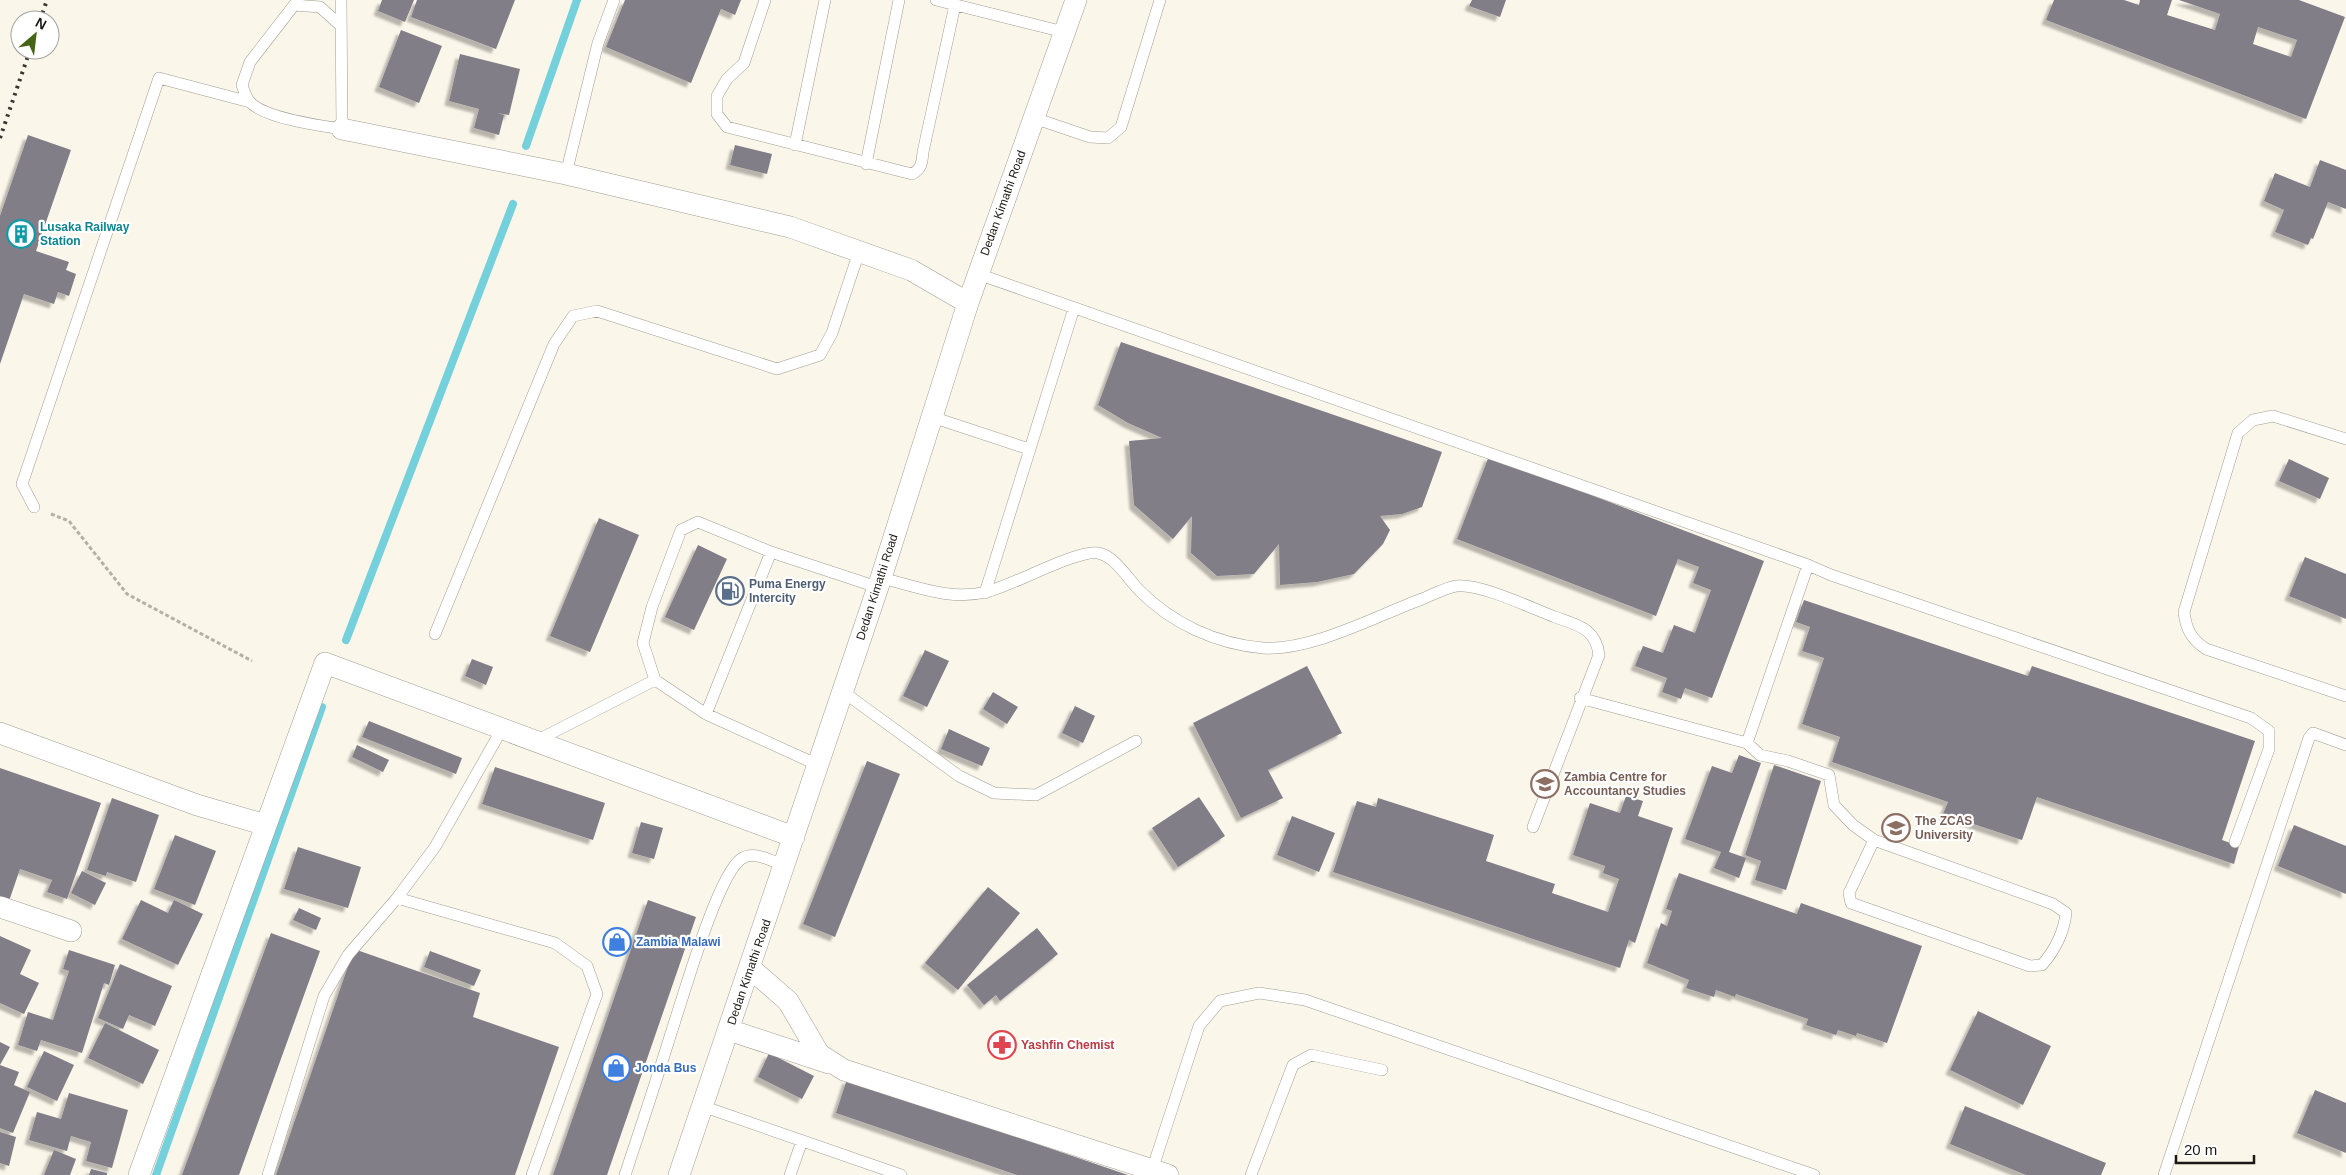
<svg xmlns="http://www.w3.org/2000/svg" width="2346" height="1175" font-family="Helvetica,sans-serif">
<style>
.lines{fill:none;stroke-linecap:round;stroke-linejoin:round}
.stream{stroke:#74d1dc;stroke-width:8}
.building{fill:#817e88;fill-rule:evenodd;filter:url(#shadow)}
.service-casing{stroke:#a19d92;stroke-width:12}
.minor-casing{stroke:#a19d92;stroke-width:22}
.path{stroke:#b4b0a6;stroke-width:3;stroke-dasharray:4 2.5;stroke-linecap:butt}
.service{stroke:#fff;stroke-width:11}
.minor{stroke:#fff;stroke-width:21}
.rail{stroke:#383631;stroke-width:4;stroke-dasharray:2.5 5;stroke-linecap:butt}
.labels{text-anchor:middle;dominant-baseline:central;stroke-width:4.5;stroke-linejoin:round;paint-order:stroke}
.street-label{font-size:12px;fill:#1b1915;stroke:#fff}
.culture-label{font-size:12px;font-weight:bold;fill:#0d838f;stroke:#fff;text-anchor:start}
.service-label{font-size:12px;font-weight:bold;fill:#4e5e75;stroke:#fff;text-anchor:start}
.education-label{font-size:12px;font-weight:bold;fill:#785e54;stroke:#fff;text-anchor:start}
.shop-label{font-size:12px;font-weight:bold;fill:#366cbe;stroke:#fff;text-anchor:start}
.health-label{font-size:12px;font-weight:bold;fill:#be3a42;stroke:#fff;text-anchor:start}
</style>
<defs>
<filter id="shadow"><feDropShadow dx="-4.5" dy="4.5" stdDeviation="1" flood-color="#0004"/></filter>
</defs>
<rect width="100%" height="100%" fill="#fbf6ea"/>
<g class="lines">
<path class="stream" d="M 526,146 L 577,0
M 346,640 L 513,204
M 156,1175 L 322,707"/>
</g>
<path class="building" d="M 382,0 L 414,0 L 405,22 L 378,11 Z
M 417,0 L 515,0 L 496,49 L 411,17 Z
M 625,0 L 741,0 L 735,15 L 721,9 L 691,83 L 606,47 Z
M 1472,0 L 1506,0 L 1500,17 L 1469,6 Z
M 2054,0 L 2124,0 L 2139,5 L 2140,0 L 2172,0 L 2167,15 L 2215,30 L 2220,14 L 2179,0 L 2299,0 L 2345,17 L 2306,119 L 2046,20 ZM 2258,27 L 2297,40 L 2291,57 L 2253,44 Z
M 401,30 L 442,46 L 419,103 L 379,87 Z
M 460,54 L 520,69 L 509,115 L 497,113 L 504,115 L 499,135 L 474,128 L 479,109 L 449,101 Z
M 28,135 L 71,150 L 36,251 L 69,262 L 66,270 L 76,274 L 69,296 L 58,292 L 54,304 L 24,294 L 0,364 L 0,216 Z
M 735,145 L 772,154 L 767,174 L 730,165 Z
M 2320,160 L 2346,170 L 2346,209 L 2328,202 L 2313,239 L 2311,238 L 2308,245 L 2275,232 L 2284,210 L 2264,201 L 2275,173 L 2310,187 Z
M 1121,342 L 1442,452 L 1422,507 L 1402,514 L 1380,516 L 1390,530 L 1383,544 L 1354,574 L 1317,582 L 1280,585 L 1279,544 L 1254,574 L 1217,576 L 1191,553 L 1192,516 L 1173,539 L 1134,505 L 1129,441 L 1162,438 L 1128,423 L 1098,405 Z
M 1489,456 L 1764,561 L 1712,698 L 1685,688 L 1681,699 L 1662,692 L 1667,678 L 1635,666 L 1643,646 L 1663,653 L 1674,625 L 1695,633 L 1711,590 L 1693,583 L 1699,567 L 1678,559 L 1656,616 L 1457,539 Z
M 2289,459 L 2329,478 L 2320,499 L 2279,481 Z
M 599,518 L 639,535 L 590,652 L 550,636 Z
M 698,545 L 727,559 L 694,630 L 665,617 Z
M 2305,557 L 2346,574 L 2346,619 L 2289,596 Z
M 1804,600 L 2028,676 L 2032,666 L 2255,741 L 2222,840 L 2239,846 L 2234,864 L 2037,797 L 2022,840 L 1943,814 L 1948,802 L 1832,762 L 1840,737 L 1802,724 L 1824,658 L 1802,651 L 1810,627 L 1796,622 Z
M 925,650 L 949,661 L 927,707 L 903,696 Z
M 472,659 L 493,667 L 486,685 L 465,676 Z
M 1307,666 L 1342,733 L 1268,770 L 1283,798 L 1241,818 L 1193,723 Z
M 993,692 L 1018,707 L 1007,724 L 983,709 Z
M 1075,706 L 1095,716 L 1083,743 L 1062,733 Z
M 369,721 L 462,758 L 456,774 L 362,737 Z
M 949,729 L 990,748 L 982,766 L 941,749 Z
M 357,745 L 389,760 L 383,772 L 352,757 Z
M 1739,755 L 1761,763 L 1729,852 L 1746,858 L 1739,878 L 1714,868 L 1721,852 L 1685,839 L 1712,766 L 1732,773 Z
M 867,761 L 900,774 L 835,937 L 803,924 Z
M 1774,765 L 1821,781 L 1786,890 L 1755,880 L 1761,861 L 1745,855 Z
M 495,767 L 605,803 L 593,840 L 482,804 Z
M 0,768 L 101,803 L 67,899 L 47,892 L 52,880 L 20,869 L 8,904 L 0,901 Z
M 1626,796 L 1643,801 L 1638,816 L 1673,828 L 1635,943 L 1629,940 L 1620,968 L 1333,872 L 1357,801 L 1376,807 L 1378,798 L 1494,835 L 1486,861 L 1555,884 L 1552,893 L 1608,912 L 1619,879 L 1603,873 L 1605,866 L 1573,855 L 1590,803 L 1620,813 Z
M 1199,797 L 1225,836 L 1178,867 L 1152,828 Z
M 112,798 L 159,815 L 136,882 L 107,872 L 106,876 L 87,870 Z
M 1292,816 L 1335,833 L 1319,872 L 1277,855 Z
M 641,822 L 663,828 L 654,859 L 632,853 Z
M 2294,825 L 2346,846 L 2346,894 L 2278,866 Z
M 175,835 L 216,851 L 195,905 L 154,889 Z
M 298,847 L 361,867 L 348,908 L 284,889 Z
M 82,871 L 106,883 L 95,905 L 71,893 Z
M 1679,873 L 1797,914 L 1801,903 L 1922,946 L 1887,1043 L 1857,1033 L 1856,1036 L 1838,1030 L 1836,1035 L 1806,1025 L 1808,1019 L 1736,994 L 1735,997 L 1716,990 L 1714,997 L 1686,988 L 1689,980 L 1647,963 L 1661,923 L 1667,926 L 1672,911 L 1666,909 Z
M 988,887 L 1020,913 L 958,990 L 925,963 Z
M 141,900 L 168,913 L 174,900 L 203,914 L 178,965 L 122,939 Z
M 648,900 L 696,917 L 607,1175 L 553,1175 Z
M 299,908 L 321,918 L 316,930 L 293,920 Z
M 1037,928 L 1058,954 L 1000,1001 L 996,995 L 984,1005 L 967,985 Z
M 271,933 L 320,951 L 239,1175 L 182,1175 Z
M 0,936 L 31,950 L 20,974 L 39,983 L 24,1014 L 0,1003 Z
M 354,949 L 480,993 L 473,1017 L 559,1047 L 515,1175 L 276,1175 Z
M 69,950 L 115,965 L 109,985 L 104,983 L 82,1053 L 41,1040 L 37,1051 L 18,1045 L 28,1012 L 53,1020 L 69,971 L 63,969 Z
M 430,951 L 481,970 L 474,986 L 424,967 Z
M 120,964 L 172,986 L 155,1026 L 129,1015 L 123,1029 L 98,1018 Z
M 1978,1011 L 2051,1046 L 2023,1105 L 1950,1070 Z
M 105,1023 L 159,1050 L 143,1084 L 88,1058 Z
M 0,1042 L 10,1047 L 0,1065 L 19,1072 L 14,1085 L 30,1092 L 13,1133 L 0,1128 Z
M 44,1051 L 74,1065 L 57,1101 L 27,1087 Z
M 769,1053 L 814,1076 L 802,1099 L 758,1077 Z
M 847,1079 L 1128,1175 L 1017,1175 L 836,1113 Z
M 2315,1090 L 2346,1103 L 2346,1153 L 2297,1133 Z
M 69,1093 L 128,1110 L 112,1168 L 86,1161 L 91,1142 L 71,1136 L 67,1151 L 29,1140 L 37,1112 L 61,1119 Z
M 1965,1106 L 2106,1163 L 2101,1175 L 2026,1175 L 1950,1144 Z
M 0,1132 L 16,1137 L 9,1166 L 0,1163 Z
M 54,1150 L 76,1159 L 70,1175 L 44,1175 Z
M 91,1169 L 107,1173 L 107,1175 L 89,1175 Z"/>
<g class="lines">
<defs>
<path id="service" d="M 298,0 L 250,62 L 242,85 C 244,90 246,98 250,102 C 264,118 321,126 342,129 L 341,0
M 765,0 L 744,63 L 727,79 L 717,96 L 717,114 L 727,127 L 912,174 C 922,169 922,162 923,152 L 955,5
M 936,0 L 1064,32
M 294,5 L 320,7 L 341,26
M 1034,118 L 1090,137 L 1108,138 L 1121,127 L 1160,0
M 795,145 L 825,0
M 866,164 L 899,0
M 566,174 L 598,43 L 614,0
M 978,274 L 1808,565 L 1831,575 L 2251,718 L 2269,731 L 2269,749 L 2235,842
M 932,417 L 1029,449
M 2346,439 L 2273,416 L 2253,420 L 2238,433 L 2184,612 C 2186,629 2191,639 2206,649 L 2346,696
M 34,507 L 22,484 L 159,78 L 250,102
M 881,578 C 916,586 949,601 986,592 C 1012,586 1078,549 1098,553 C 1115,556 1127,578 1139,590 C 1171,623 1216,644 1263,648 C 1312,651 1376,616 1422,599 C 1432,595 1445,588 1456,586 C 1480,583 1531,608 1555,617 C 1577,625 1596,628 1599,655 L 1533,827
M 985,593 L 1074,308
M 435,634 L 554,344 L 573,316 L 597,311 L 777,369 L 820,355 L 832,333 L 859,252
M 842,691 L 959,776 L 994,793 L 1036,795 L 1136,741
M 1580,698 L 1747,743 L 1760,755 L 1788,761 L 1829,775 L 1834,805 L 1853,825 L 1874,840 L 2053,904 L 2066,913 C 2064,932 2054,951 2042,965 L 2030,966 L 1851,903 L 1849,893 L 1874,840
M 706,714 L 771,552
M 536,741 L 655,680
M 1747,743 L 1808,565
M 818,765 L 706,714 L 655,680 L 643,643 L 652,607 L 681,530 L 698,522 L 771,552 L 877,587
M 397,898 L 555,943 L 587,966 L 597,994 L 532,1175
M 702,1106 L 901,1175
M 1152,1170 L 1199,1026 L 1220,1001 L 1259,993 L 1305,1000 L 1814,1175
M 268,1175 L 324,996 L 348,955 L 397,898 L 435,847 L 502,729
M 625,1175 C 641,1127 657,1079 672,1030 C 683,998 717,876 741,859 C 754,850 772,861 784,866
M 790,1175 L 802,1141
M 1251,1175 L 1293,1065 L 1311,1055 L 1382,1070
M 2164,1175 L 2309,738 L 2313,733 L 2346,745"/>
<path id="minor" d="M 342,129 L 566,174 L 790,227 L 911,270 L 968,303
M 0,733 L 197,805 L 266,825
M 0,907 L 71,931
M 750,968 L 788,1001 L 819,1054 L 844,1070 L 1168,1175
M 729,1030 L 829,1063
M 139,1175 L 325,663 L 794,837
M 679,1175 L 881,578 L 968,303 L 1076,0"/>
</defs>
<use href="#service" class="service-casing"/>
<use href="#minor" class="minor-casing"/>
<path class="path" d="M 51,514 L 69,521 L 127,594 L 252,661"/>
<use href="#service" class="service"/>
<use href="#minor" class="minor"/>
<path class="rail" d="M 40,20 L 47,0
M 0,138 L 30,50"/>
</g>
<defs>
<symbol id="building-ring" viewBox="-11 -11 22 22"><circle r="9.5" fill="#fff" stroke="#0f9aa8" stroke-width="1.5"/><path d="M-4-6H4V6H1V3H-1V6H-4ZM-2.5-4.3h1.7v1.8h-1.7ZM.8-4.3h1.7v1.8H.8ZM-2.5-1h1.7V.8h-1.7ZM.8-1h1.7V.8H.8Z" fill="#0f9aa8"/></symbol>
<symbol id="fuel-ring" viewBox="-11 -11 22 22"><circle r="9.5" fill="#fff" stroke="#5c6f8a" stroke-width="1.5"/><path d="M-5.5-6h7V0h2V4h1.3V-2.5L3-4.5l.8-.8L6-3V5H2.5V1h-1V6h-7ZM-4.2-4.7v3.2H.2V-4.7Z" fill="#5c6f8a"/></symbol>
<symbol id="university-ring" viewBox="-11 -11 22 22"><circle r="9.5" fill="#fff" stroke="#8d6e63" stroke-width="1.5"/><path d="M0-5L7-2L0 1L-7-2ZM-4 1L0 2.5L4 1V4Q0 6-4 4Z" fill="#8d6e63"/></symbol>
<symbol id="shop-ring" viewBox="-11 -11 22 22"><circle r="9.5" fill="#fff" stroke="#3f7fe0" stroke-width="1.5"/><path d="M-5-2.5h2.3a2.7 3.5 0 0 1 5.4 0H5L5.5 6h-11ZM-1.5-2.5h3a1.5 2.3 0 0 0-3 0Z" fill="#3f7fe0"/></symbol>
<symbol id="pharmacy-ring" viewBox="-11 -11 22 22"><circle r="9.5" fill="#fff" stroke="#e0444e" stroke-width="1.5"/><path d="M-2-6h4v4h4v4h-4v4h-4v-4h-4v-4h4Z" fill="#e0444e"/></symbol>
</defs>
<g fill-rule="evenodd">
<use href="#building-ring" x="5" y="218" width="32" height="32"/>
<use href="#fuel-ring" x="714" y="575" width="32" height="32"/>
<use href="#university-ring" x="1529" y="768" width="32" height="32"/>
<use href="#university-ring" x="1880" y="812" width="32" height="32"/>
<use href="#shop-ring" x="601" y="926" width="32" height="32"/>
<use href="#pharmacy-ring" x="986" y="1029" width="32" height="32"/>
<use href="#shop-ring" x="600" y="1052" width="32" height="32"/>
</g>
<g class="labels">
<g class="street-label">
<text transform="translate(1003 203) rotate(-70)">Dedan Kimathi Road</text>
<text transform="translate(877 587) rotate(-72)">Dedan Kimathi Road</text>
<text transform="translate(749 972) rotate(-71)">Dedan Kimathi Road</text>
</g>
<g class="culture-label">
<text x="40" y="227">Lusaka Railway<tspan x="40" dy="14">Station</tspan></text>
</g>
<g class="service-label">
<text x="749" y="584">Puma Energy<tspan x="749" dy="14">Intercity</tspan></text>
</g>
<g class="education-label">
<text x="1564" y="777">Zambia Centre for<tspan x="1564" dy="14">Accountancy Studies</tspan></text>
<text x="1915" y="821">The ZCAS<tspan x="1915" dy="14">University</tspan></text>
</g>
<g class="shop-label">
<text x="636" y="942">Zambia Malawi</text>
<text x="635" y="1068">Jonda Bus</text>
</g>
<g class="health-label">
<text x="1021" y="1045">Yashfin Chemist</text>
</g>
</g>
<g transform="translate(35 35) rotate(28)"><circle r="24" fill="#ffffff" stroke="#a4a3a1"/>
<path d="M0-4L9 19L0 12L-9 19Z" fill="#476315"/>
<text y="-8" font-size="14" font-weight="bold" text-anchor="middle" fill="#1b1915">N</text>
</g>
<path d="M2176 1155v8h78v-8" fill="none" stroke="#1b1915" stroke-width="2.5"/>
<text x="2184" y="1155" font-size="15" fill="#1b1915" stroke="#ffffff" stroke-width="4" paint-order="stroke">20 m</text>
</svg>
